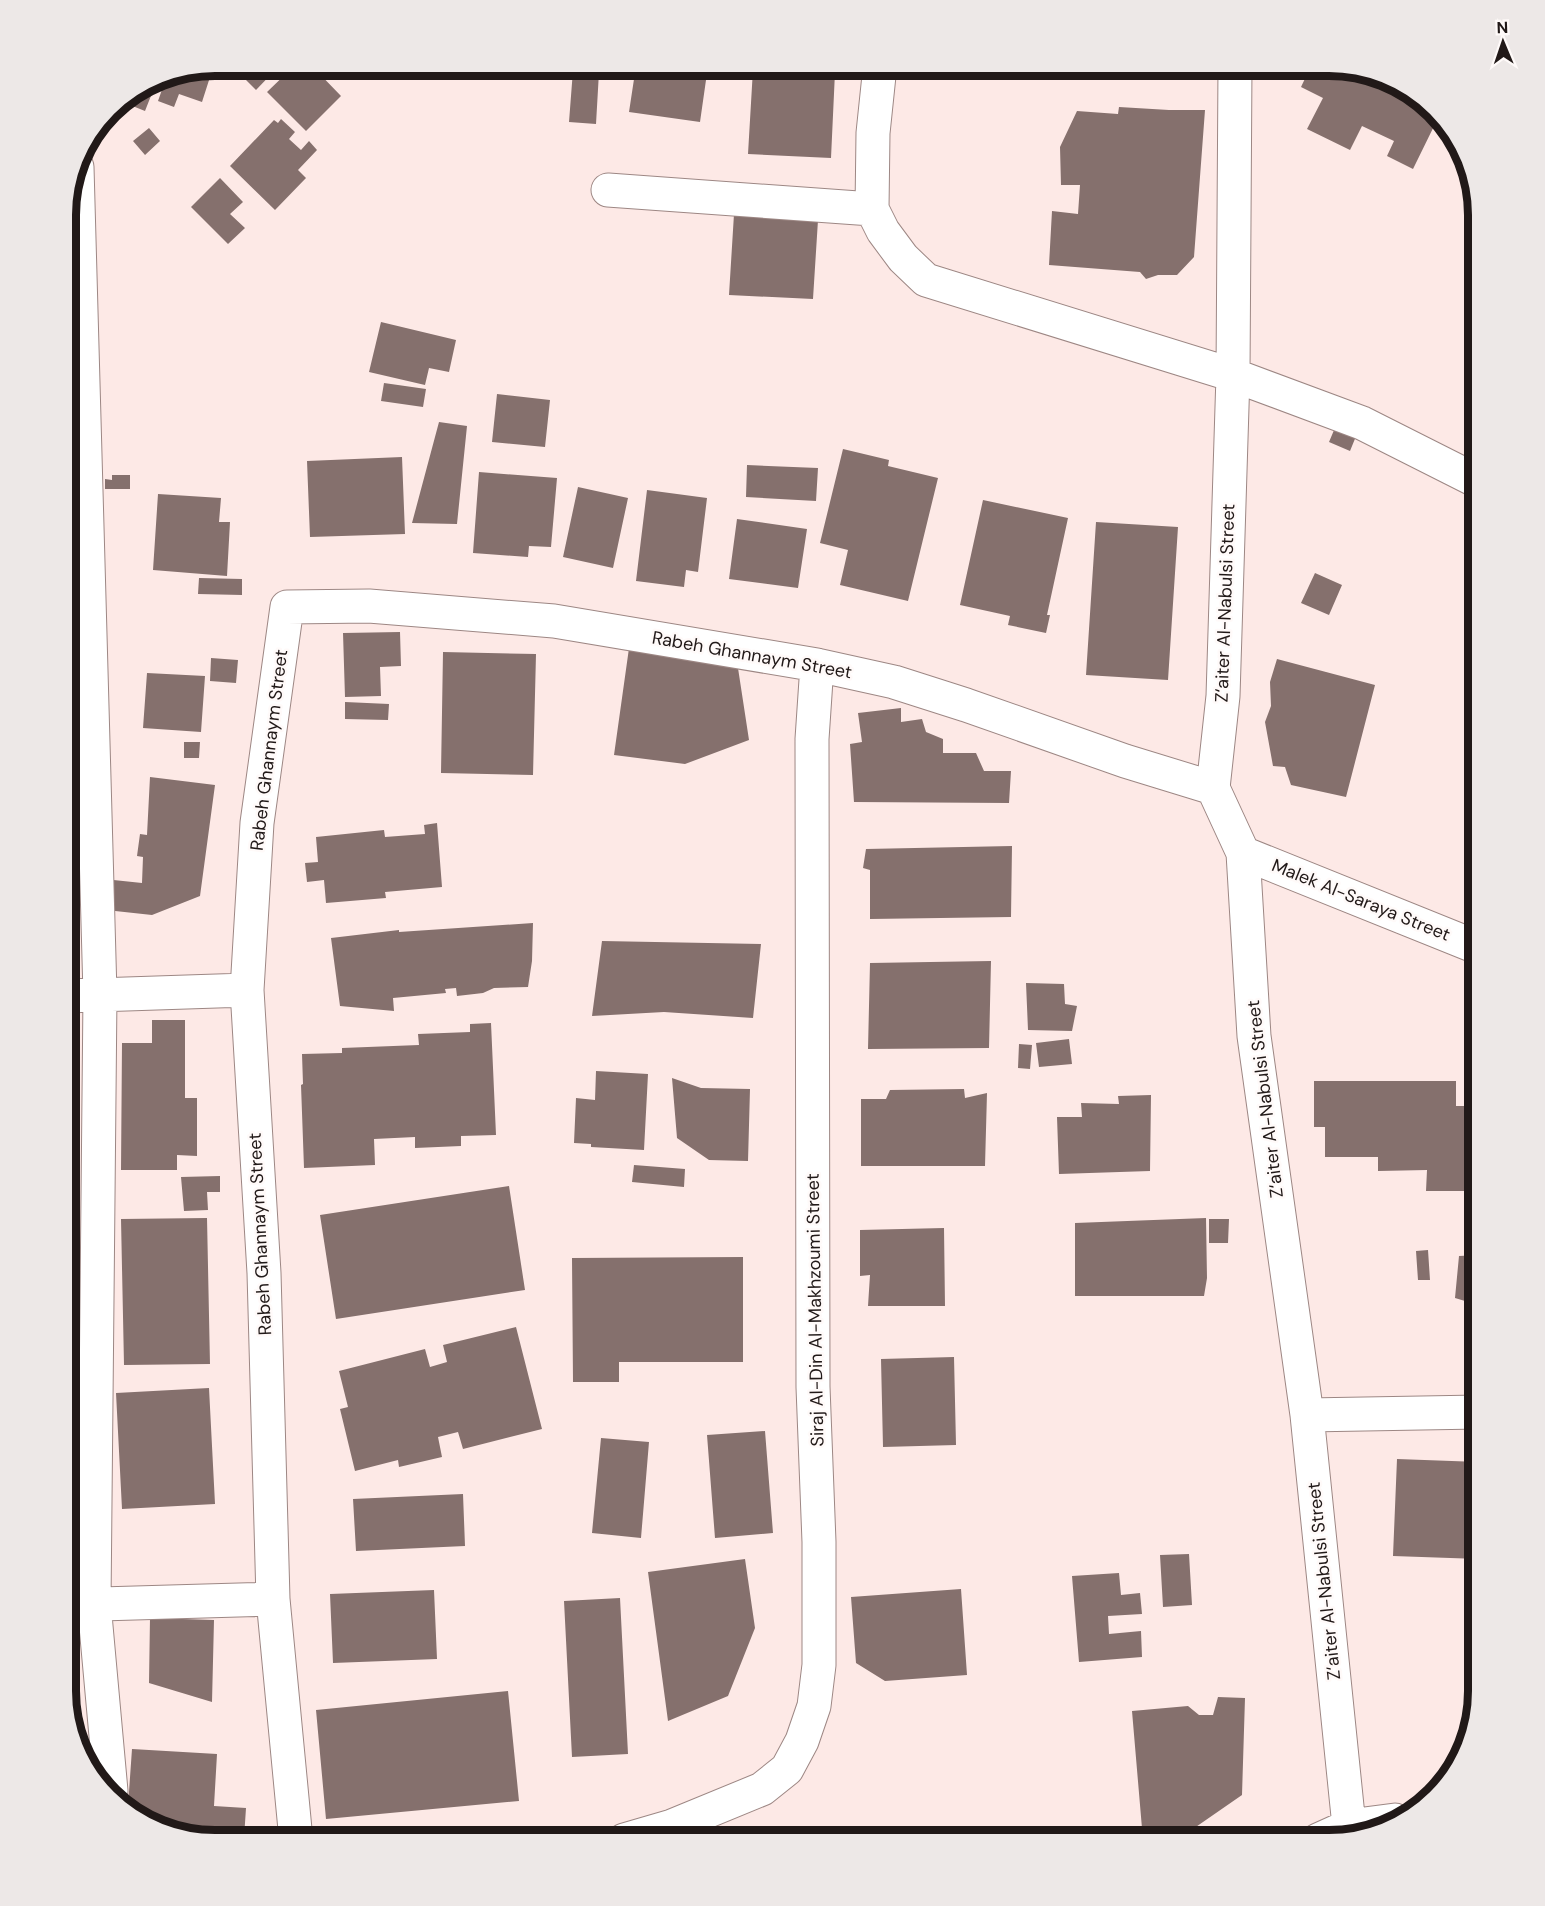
<svg xmlns="http://www.w3.org/2000/svg" width="1545" height="1906" font-family="'DM Sans',sans-serif">
<style>
.building{fill:#85706d}
.lines{fill:none;stroke-linecap:round;stroke-linejoin:round}
.minor-casing{stroke:#9d8784;stroke-width:35}
.minor{stroke:#fff;stroke-width:33}
.labels{text-anchor:middle;dominant-baseline:central;stroke-width:5;stroke-linejoin:round;paint-order:stroke}
.street-label{font-size:18px;fill:#211918;stroke:#fffaf9}
.rim{fill:none;stroke:#211918;stroke-width:8}
</style>
<rect width="100%" height="100%" fill="#fde9e6"/>
<path class="building" d="M 239,66 L 279,66 L 256,90 L 236,70 Z
M 294,66 L 312,66 L 341,96 L 306,131 L 267,92 Z
M 636,66 L 708,66 L 700,122 L 629,112 Z
M 1311,66 L 1339,66 L 1404,86 L 1438,118 L 1413,169 L 1387,156 L 1394,141 L 1362,126 L 1350,150 L 1307,129 L 1323,98 L 1301,87 Z
M 203,69 L 201,74 L 210,77 L 202,102 L 179,94 L 174,107 L 158,101 L 165,81 L 178,85 L 181,77 L 174,74 Z
M 753,69 L 835,72 L 831,158 L 748,154 Z
M 573,70 L 599,72 L 596,124 L 569,122 Z
M 152,82 L 156,83 L 145,111 L 120,101 Z
M 1119,107 L 1169,110 L 1205,110 L 1194,257 L 1177,275 L 1158,275 L 1146,279 L 1140,272 L 1049,265 L 1052,211 L 1078,214 L 1080,185 L 1061,185 L 1060,147 L 1077,111 L 1118,114 Z
M 281,119 L 295,132 L 289,139 L 301,150 L 309,141 L 317,150 L 298,170 L 306,178 L 275,210 L 230,166 L 274,120 L 278,123 Z
M 149,128 L 160,141 L 145,155 L 133,141 Z
M 220,178 L 243,202 L 230,214 L 245,228 L 228,244 L 191,207 Z
M 734,214 L 818,220 L 813,299 L 729,295 Z
M 381,322 L 456,340 L 449,372 L 429,368 L 425,385 L 369,372 Z
M 384,383 L 426,389 L 423,407 L 381,401 Z
M 497,394 L 550,400 L 545,447 L 492,442 Z
M 1340,416 L 1361,424 L 1350,451 L 1329,442 Z
M 439,422 L 467,426 L 457,524 L 412,523 Z
M 843,449 L 889,460 L 888,466 L 938,478 L 908,601 L 840,585 L 848,550 L 820,543 Z
M 402,457 L 405,534 L 310,537 L 307,461 Z
M 747,465 L 818,468 L 816,501 L 746,497 Z
M 479,472 L 557,478 L 551,547 L 529,546 L 528,557 L 473,553 Z
M 112,475 L 130,475 L 130,489 L 105,489 L 105,479 L 112,480 Z
M 578,487 L 628,498 L 613,568 L 563,557 Z
M 647,490 L 707,498 L 698,572 L 686,570 L 684,587 L 636,581 Z
M 158,494 L 221,498 L 219,522 L 230,522 L 227,576 L 153,570 Z
M 983,500 L 1068,518 L 1047,615 L 1050,615 L 1046,633 L 1008,625 L 1010,616 L 960,605 Z
M 737,519 L 807,529 L 798,588 L 729,579 Z
M 1096,522 L 1178,527 L 1168,680 L 1086,675 Z
M 1315,573 L 1342,585 L 1329,615 L 1301,603 Z
M 199,578 L 242,579 L 242,595 L 198,594 Z
M 400,632 L 401,666 L 380,667 L 381,696 L 345,697 L 343,633 Z
M 630,641 L 736,655 L 749,740 L 685,764 L 614,755 Z
M 443,652 L 536,654 L 533,775 L 441,773 Z
M 211,658 L 238,660 L 236,683 L 210,681 Z
M 1277,659 L 1375,685 L 1346,797 L 1291,785 L 1285,767 L 1273,766 L 1265,722 L 1271,706 L 1270,682 Z
M 147,673 L 205,676 L 201,732 L 143,728 Z
M 345,702 L 389,704 L 388,720 L 345,719 Z
M 901,708 L 901,722 L 922,719 L 926,732 L 943,739 L 943,753 L 976,753 L 984,771 L 1011,771 L 1009,803 L 854,802 L 850,744 L 862,742 L 858,713 Z
M 184,742 L 200,742 L 199,758 L 184,758 Z
M 150,777 L 215,785 L 200,896 L 152,915 L 106,910 L 104,879 L 142,883 L 143,857 L 137,856 L 140,834 L 147,835 Z
M 437,823 L 442,887 L 385,892 L 386,898 L 326,903 L 324,880 L 307,882 L 305,863 L 318,862 L 316,837 L 384,830 L 385,837 L 425,834 L 424,825 Z
M 1012,846 L 1011,917 L 870,919 L 870,870 L 863,868 L 866,849 Z
M 533,923 L 532,961 L 528,987 L 494,988 L 483,993 L 457,996 L 456,988 L 445,989 L 446,993 L 393,998 L 394,1011 L 340,1006 L 331,938 L 399,930 L 399,932 Z
M 602,941 L 761,944 L 753,1018 L 664,1012 L 592,1016 Z
M 991,961 L 989,1048 L 868,1049 L 870,963 Z
M 1026,983 L 1064,984 L 1065,1004 L 1077,1006 L 1072,1031 L 1028,1030 Z
M 152,1020 L 185,1020 L 185,1098 L 197,1098 L 197,1156 L 177,1155 L 177,1170 L 121,1170 L 122,1043 L 152,1043 Z
M 491,1023 L 496,1135 L 461,1136 L 461,1146 L 415,1148 L 415,1137 L 374,1139 L 375,1165 L 304,1168 L 301,1085 L 303,1084 L 302,1054 L 342,1053 L 342,1048 L 419,1045 L 418,1034 L 470,1032 L 470,1024 Z
M 1069,1039 L 1072,1064 L 1039,1067 L 1036,1043 Z
M 1019,1044 L 1032,1045 L 1030,1069 L 1018,1068 Z
M 66,1045 L 78,1047 L 67,1105 L 66,1105 Z
M 596,1071 L 648,1074 L 644,1150 L 591,1147 L 591,1144 L 574,1143 L 576,1098 L 595,1100 Z
M 672,1078 L 701,1088 L 750,1089 L 748,1161 L 709,1160 L 677,1138 Z
M 1314,1081 L 1456,1081 L 1456,1106 L 1479,1106 L 1479,1191 L 1426,1191 L 1427,1170 L 1378,1171 L 1378,1157 L 1325,1157 L 1325,1127 L 1314,1127 Z
M 964,1089 L 965,1098 L 987,1093 L 985,1166 L 861,1166 L 861,1099 L 886,1099 L 890,1090 Z
M 1151,1095 L 1150,1171 L 1059,1174 L 1057,1117 L 1082,1117 L 1081,1103 L 1119,1104 L 1118,1096 Z
M 66,1121 L 78,1121 L 77,1174 L 66,1174 Z
M 634,1165 L 685,1169 L 684,1187 L 632,1182 Z
M 220,1176 L 220,1192 L 207,1192 L 208,1210 L 184,1211 L 181,1177 Z
M 66,1186 L 80,1186 L 80,1251 L 66,1251 Z
M 509,1186 L 525,1290 L 336,1319 L 320,1215 Z
M 207,1218 L 210,1364 L 124,1365 L 121,1219 Z
M 1206,1218 L 1207,1278 L 1204,1296 L 1075,1296 L 1075,1223 Z
M 1209,1219 L 1229,1219 L 1228,1243 L 1209,1243 Z
M 944,1228 L 945,1306 L 868,1306 L 870,1275 L 860,1276 L 860,1230 Z
M 1428,1250 L 1430,1280 L 1418,1280 L 1416,1251 Z
M 1479,1255 L 1479,1354 L 1465,1355 L 1465,1301 L 1455,1298 L 1459,1256 Z
M 743,1257 L 743,1362 L 619,1362 L 619,1382 L 573,1382 L 572,1258 Z
M 516,1327 L 542,1429 L 463,1449 L 458,1432 L 438,1437 L 442,1457 L 399,1467 L 398,1460 L 355,1471 L 340,1409 L 348,1407 L 339,1371 L 425,1349 L 430,1367 L 447,1362 L 443,1345 Z
M 66,1340 L 73,1340 L 72,1392 L 66,1392 Z
M 954,1357 L 956,1445 L 883,1447 L 881,1359 Z
M 209,1388 L 215,1504 L 122,1509 L 116,1393 Z
M 765,1431 L 773,1533 L 715,1538 L 707,1435 Z
M 601,1438 L 649,1442 L 641,1538 L 592,1533 Z
M 66,1440 L 70,1440 L 69,1478 L 66,1478 Z
M 1397,1459 L 1479,1462 L 1479,1559 L 1393,1556 Z
M 463,1494 L 465,1546 L 356,1551 L 353,1499 Z
M 1189,1554 L 1192,1605 L 1163,1607 L 1160,1555 Z
M 745,1559 L 755,1628 L 728,1696 L 668,1721 L 648,1572 Z
M 1119,1573 L 1121,1595 L 1140,1593 L 1142,1614 L 1108,1616 L 1109,1634 L 1141,1631 L 1142,1657 L 1079,1662 L 1072,1576 Z
M 961,1589 L 967,1675 L 885,1681 L 856,1663 L 851,1597 Z
M 434,1590 L 437,1659 L 333,1663 L 330,1594 Z
M 620,1598 L 628,1754 L 572,1757 L 564,1601 Z
M 150,1618 L 214,1620 L 212,1702 L 149,1683 Z
M 508,1691 L 519,1801 L 326,1819 L 316,1710 Z
M 1218,1697 L 1245,1698 L 1242,1795 L 1177,1840 L 1143,1840 L 1132,1711 L 1188,1706 L 1199,1715 L 1213,1715 Z
M 132,1749 L 217,1754 L 214,1806 L 246,1808 L 244,1838 L 242,1840 L 215,1840 L 149,1824 L 128,1806 Z"/>
<g class="lines">
<defs>
<path id="minor" d="M 880,66 L 873,133 L 872,209 L 883,231 L 903,258 L 926,280 L 1233,375 L 1362,423 L 1479,482
M 1235,66 L 1233,375 L 1223,696 L 1213,788 L 1243,853 L 1254,1036 L 1307,1415 L 1349,1826
M 77,167 L 100,994 L 94,1604 L 111,1791
M 608,190 L 872,209
M 1243,853 L 1479,948
M 66,996 L 247,990
M 1307,1415 L 1479,1412
M 66,1605 L 273,1599
M 296,1840 L 273,1599 L 264,1273 L 247,990 L 257,823 L 287,607 L 369,606 L 554,621 L 817,665 L 894,682 L 966,705 L 1125,761 L 1213,788
M 624,1840 L 672,1826 L 762,1789 L 787,1769 L 802,1741 L 814,1706 L 819,1665 L 819,1542 L 813,1387 L 812,739 L 817,665
M 1318,1840 L 1349,1826 L 1395,1820"/>
</defs>
<use href="#minor" class="minor-casing"/>
<use href="#minor" class="minor"/>
</g>
<g class="labels">
<g class="street-label">
<text transform="translate(1225 603) rotate(-88)">Z‘aiter Al-Nabulsi Street</text>
<text transform="translate(752 655) rotate(10)">Rabeh Ghannaym Street</text>
<text transform="translate(269 750) rotate(-83)">Rabeh Ghannaym Street</text>
<text transform="translate(1361 900) rotate(22)">Malek Al-Saraya Street</text>
<text transform="translate(1265 1099) rotate(-97)">Z‘aiter Al-Nabulsi Street</text>
<text transform="translate(260 1234) rotate(-93)">Rabeh Ghannaym Street</text>
<text transform="translate(815 1310) rotate(-91)">Siraj Al-Din Al-Makhzoumi Street</text>
<text transform="translate(1324 1581) rotate(-96)">Z‘aiter Al-Nabulsi Street</text>
</g>
</g>
<path d="M0 0H1545V1906H0ZM215 76H1329A139 139 0 0 1 1468 215V1691A139 139 0 0 1 1329 1830H215A139 139 0 0 1 76 1691V215A139 139 0 0 1 215 76Z" fill="#ede8e7" fill-rule="evenodd"/>
<path class="rim" d="M215 76H1329A139 139 0 0 1 1468 215V1691A139 139 0 0 1 1329 1830H215A139 139 0 0 1 76 1691V215A139 139 0 0 1 215 76Z"/>
<g transform="translate(1503 42) rotate(358)" stroke="#fffaf9" stroke-width="4.5" paint-order="stroke">
<path d="M0-4.5L10 22L0 15L-10 22Z" fill="#211918"/>
<text y="-9" font-size="16" font-weight="bold" text-anchor="middle" fill="#211918">N</text>
</g>
</svg>
